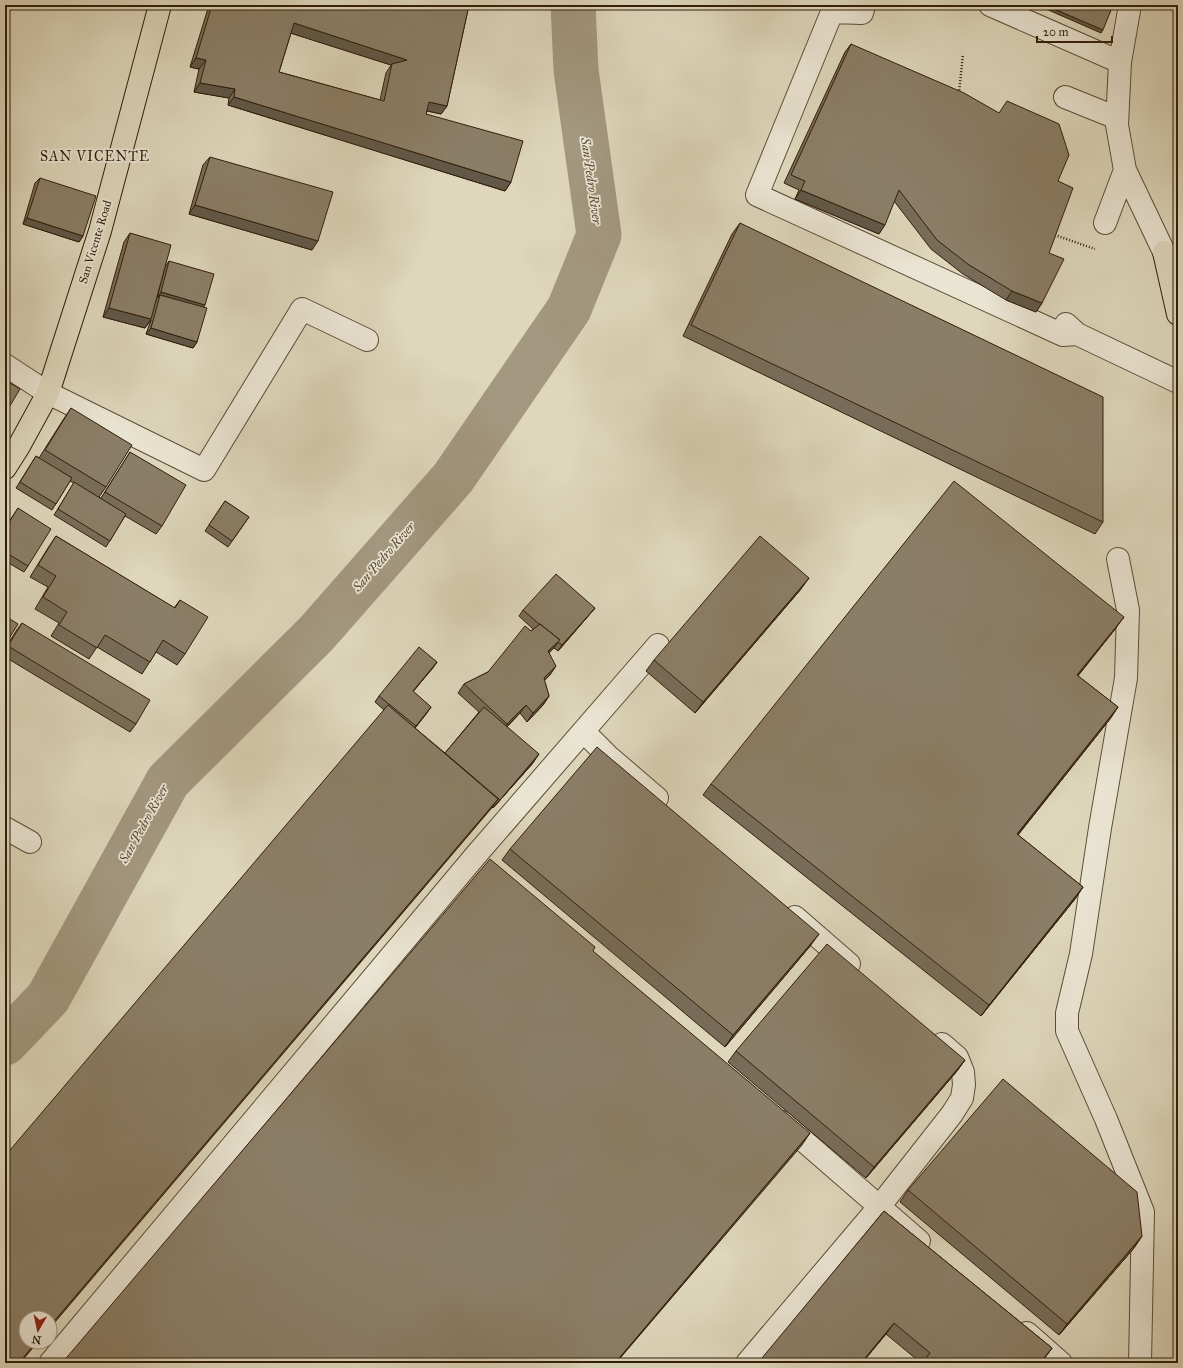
<svg xmlns="http://www.w3.org/2000/svg" width="1183" height="1368" font-family="'IM FELL Great Primer',serif">
<style>
.lines{fill:none;stroke-linecap:round;stroke-linejoin:round}
.river{stroke:#a39880;stroke-width:45}
.minor-tunnel{stroke:#bbb299;stroke-width:22;stroke-dasharray:22 11;stroke-linecap:butt}
.minor-casing{stroke:#5c4c37;stroke-width:24}
.major-casing{stroke:#311e0b;stroke-width:24}
.highway-casing{stroke:#311e0b;stroke-width:24}
.path{stroke:#311e0b;stroke-width:2.5;stroke-dasharray:1 2;stroke-linecap:butt}
.minor{stroke:#eae5d3;stroke-width:22}
.major{stroke:#ded7bc;stroke-width:22}
.highway{stroke:#ded7bc;stroke-width:22}
.wall{fill:#786c59;stroke:#311e0b;fill-rule:evenodd}
.shaded-wall{fill:#615848;stroke:#311e0b}
.building{fill:#8b7e67;stroke:#311e0b;fill-rule:evenodd}
.labels{text-anchor:middle;dominant-baseline:central;stroke-width:3.5;stroke-linejoin:round;paint-order:stroke}
.street-label{font-size:12px;fill:#311e0b;stroke:#eae5d3}
.water-label{font-size:13px;font-style:italic;fill:#594934;stroke:#eae5d3}
.quarter-label{font-size:14px;letter-spacing:1px;fill:#311e0b;stroke:#eae5d3}
</style>
<rect width="100%" height="100%" fill="#ded7bc"/>
<filter id="stains"><feTurbulence type="fractalNoise" baseFrequency=".005" numOctaves="4"/><feColorMatrix values="0 0 0 0 .2 0 0 0 0 .09 0 0 0 0 .02 0 0 0 .5 -.17"/></filter>
<radialGradient id="worn" r=".72"><stop offset=".6" stop-color="#630" stop-opacity="0"/><stop offset="1" stop-color="#630" stop-opacity=".3"/></radialGradient>
<g class="lines">
<path class="river" d="M 5,1043 L 48,998 L 168,781 L 316,634 L 453,478 L 569,309 L 599,235 L 576,70 L 573,5"/>
<path class="minor-tunnel" d="M 1066,18 L 1071,5"/>
<defs>
<path id="minor" d="M 864,5 L 862,13 L 832,12 L 757,195 L 1063,335 L 1077,334
M 990,5 L 1120,62
M 1130,5 L 1120,62 L 1117,125 L 1125,170 L 1164,252
M 1065,97 L 1117,118
M 1105,223 L 1125,170
M 1066,324 L 1077,334 L 1178,382
M 5,365 L 48,393 L 204,470 L 302,309 L 367,340
M 1118,559 L 1128,610 L 1126,678 L 1100,828 L 1081,954 L 1067,1013 L 1067,1031 L 1106,1119 L 1143,1212 L 1140,1363
M 584,732 L 608,756 L 657,798
M 5,828 L 30,842
M 795,917 L 849,964
M 782,1122 L 919,1241
M 1027,1333 L 1061,1363
M 50,1363 L 476,855 L 658,645
M 747,1363 L 879,1207 L 952,1114 L 962,1098 L 964,1085 L 963,1072 L 957,1057 L 942,1044"/>
<path id="major" d="M 5,468 L 19,446 L 48,393 L 100,231 L 160,5"/>
<path id="highway" d="M 1164,252 L 1178,314"/>
</defs>
<use href="#minor" class="minor-casing"/>
<use href="#major" class="major-casing"/>
<use href="#highway" class="highway-casing"/>
<path class="path" d="M 959,93 L 963,54
M 1052,234 L 1095,249"/>
<use href="#minor" class="minor"/>
<use href="#major" class="major"/>
<use href="#highway" class="highway"/>
</g>
<path class="wall" d="M 209,5 L 469,5 L 447,106 L 441,114 L 427,111 L 426,114 L 511,182 L 505,191 L 228,105 L 229,98 L 194,92 L 199,69 L 190,67 ZM 291,33 L 391,65 L 386,73 L 380,100 L 279,72 Z
M 851,44 L 1058,181 L 1042,303 L 1036,312 L 1006,300 L 963,274 L 931,249 L 894,201 L 879,234 L 795,199 L 799,190 L 784,183 L 845,52 Z
M 210,157 L 312,250 L 189,214 L 203,165 Z
M 40,178 L 83,236 L 79,242 L 23,224 L 35,183 Z
M 740,223 L 1103,522 L 1095,534 L 683,336 L 732,234 Z
M 130,233 L 156,301 L 157,298 L 165,267 L 169,261 L 204,307 L 197,342 L 193,348 L 146,334 L 151,320 L 145,328 L 103,317 L 124,242 Z
M 71,408 L 106,487 L 99,497 L 101,498 L 130,452 L 162,526 L 156,534 L 125,516 L 106,547 L 54,515 L 74,483 L 70,481 L 52,510 L 16,488 L 36,456 L 39,458 L 63,420 Z
M 225,501 L 249,517 L 228,547 L 205,531 Z
M 18,508 L 28,566 L 24,572 L 5,561 L 5,528 Z
M 56,536 L 174,608 L 180,600 L 185,654 L 177,665 L 156,652 L 142,674 L 97,647 L 89,659 L 51,636 L 59,623 L 35,609 L 48,587 L 30,577 L 48,548 Z
M 801,589 L 695,713 L 646,671 L 654,660 Z
M 595,608 L 590,614 L 558,651 L 554,648 L 549,653 L 550,675 L 544,680 L 549,696 L 543,705 L 527,722 L 520,713 L 507,727 L 533,763 L 493,808 L 492,807 L 490,810 L 384,710 L 375,702 L 379,696 L 437,662 L 413,692 L 431,707 L 415,728 L 445,753 L 479,712 L 458,693 L 464,684 L 488,672 L 533,629 L 519,616 L 523,610 Z
M 22,623 L 136,724 L 130,732 L 5,657 L 5,649 L 16,631 Z
M 1116,628 L 1078,676 L 1118,707 L 1110,719 L 1018,835 L 1083,887 L 1075,899 L 981,1016 L 703,795 L 711,784 Z
M 510,849 L 811,945 L 725,1047 L 502,860 Z
M 736,1051 L 965,1060 L 957,1071 L 866,1178 L 728,1062 Z
M 908,1190 L 1142,1236 L 1134,1248 L 1059,1335 L 900,1202 Z
M 884,1211 L 1052,1348 L 1041,1363 L 921,1363 L 886,1334 L 862,1363 L 759,1363 Z"/>
<path class="shaded-wall" d="M 1037,5 L 1045,5 L 1103,30 L 1101,33 Z
M 294,23 L 407,60 L 392,64 L 391,65 L 287,32 Z
M 196,58 L 206,60 L 199,69 L 190,67 Z
M 200,83 L 235,89 L 229,98 L 194,92 Z
M 234,97 L 511,182 L 505,191 L 228,105 Z
M 429,102 L 447,106 L 441,114 L 423,110 Z
M 801,190 L 885,225 L 879,234 L 795,199 Z
M 195,205 L 318,241 L 312,250 L 189,214 Z
M 27,218 L 83,236 L 79,242 L 23,224 Z
M 1012,291 L 1042,303 L 1036,312 L 1006,300 Z
M 161,292 L 205,305 L 201,311 L 160,295 L 157,298 Z
M 109,308 L 151,319 L 145,328 L 103,317 Z
M 151,328 L 197,342 L 193,348 L 146,334 Z
M 809,578 L 801,589 L 695,713 L 703,702 Z
M 595,608 L 590,614 L 558,651 L 562,645 Z
M 1124,617 L 1116,628 L 1069,686 L 1077,675 Z
M 560,640 L 553,649 L 542,659 L 548,651 Z
M 437,662 L 433,668 L 408,697 L 413,691 Z
M 556,666 L 550,675 L 538,687 L 544,678 Z
M 549,696 L 543,705 L 527,722 L 533,713 Z
M 526,705 L 520,713 L 501,733 L 507,724 Z
M 431,707 L 427,713 L 412,732 L 416,726 Z
M 1118,707 L 1110,719 L 1009,846 L 1017,834 Z
M 539,754 L 533,763 L 493,808 L 500,800 Z
M 498,799 L 490,810 L 50,1328 L 50,1326 Z
M 1083,887 L 1075,899 L 981,1016 L 989,1005 Z
M 819,934 L 811,945 L 725,1047 L 733,1035 Z
M 965,1060 L 957,1071 L 866,1178 L 874,1167 Z
M 810,1133 L 802,1145 L 616,1363 L 615,1363 Z
M 1142,1236 L 1134,1248 L 1059,1335 L 1067,1324 Z
M 894,1323 L 886,1334 L 862,1363 L 861,1363 Z
M 36,1342 L 38,1342 L 20,1363 L 19,1363 Z
M 1052,1348 L 1041,1363 L 1040,1363 Z"/>
<path class="building" d="M 212,5 L 469,5 L 447,106 L 429,102 L 426,114 L 523,141 L 511,182 L 234,97 L 235,89 L 200,83 L 206,60 L 196,58 ZM 294,23 L 407,60 L 392,64 L 384,101 L 279,72 Z
M 1045,5 L 1113,5 L 1103,30 Z
M 851,44 L 964,93 L 999,113 L 1007,101 L 1059,124 L 1069,155 L 1058,181 L 1073,188 L 1049,253 L 1064,259 L 1042,303 L 1012,291 L 969,265 L 937,240 L 899,190 L 885,225 L 801,190 L 805,181 L 791,175 Z
M 210,157 L 333,192 L 318,241 L 195,205 Z
M 40,178 L 96,196 L 83,236 L 27,218 Z
M 740,223 L 1103,397 L 1103,522 L 691,325 Z
M 130,233 L 171,245 L 151,319 L 109,308 Z
M 169,261 L 214,274 L 205,305 L 161,292 Z
M 160,295 L 207,308 L 197,342 L 151,328 Z
M 5,380 L 20,389 L 5,414 Z
M 71,408 L 132,445 L 106,487 L 45,450 Z
M 130,452 L 186,485 L 162,526 L 105,492 Z
M 36,456 L 72,478 L 56,504 L 20,482 Z
M 954,481 L 1124,617 L 1077,675 L 1118,707 L 1017,834 L 1083,887 L 989,1005 L 711,784 Z
M 74,482 L 126,514 L 110,541 L 58,509 Z
M 225,501 L 249,517 L 232,541 L 209,525 Z
M 18,508 L 51,529 L 28,566 L 5,552 L 5,529 Z
M 56,536 L 175,608 L 180,600 L 208,617 L 185,654 L 163,640 L 150,662 L 105,635 L 97,648 L 59,625 L 67,612 L 43,597 L 56,576 L 38,565 Z
M 760,536 L 809,578 L 703,702 L 654,660 Z
M 556,574 L 595,608 L 562,645 L 558,642 L 560,640 L 540,624 L 539,624 L 523,610 Z
M 5,616 L 18,624 L 5,645 Z
M 22,623 L 150,700 L 136,724 L 8,646 Z
M 540,624 L 560,640 L 548,651 L 556,666 L 544,678 L 549,696 L 533,713 L 526,705 L 507,724 L 464,684 L 488,672 L 525,626 L 531,631 Z
M 419,647 L 437,662 L 413,691 L 431,707 L 416,726 L 379,696 Z
M 388,705 L 498,799 L 50,1326 L 50,1318 L 26,1318 L 26,1342 L 36,1342 L 19,1363 L 5,1363 L 5,1156 Z
M 484,707 L 539,754 L 500,800 L 445,753 Z
M 597,747 L 819,934 L 733,1035 L 510,849 Z
M 490,859 L 595,947 L 593,951 L 810,1133 L 615,1363 L 62,1363 Z
M 827,944 L 965,1060 L 874,1167 L 736,1051 Z
M 1003,1079 L 1137,1192 L 1142,1236 L 1067,1324 L 908,1190 Z
M 884,1211 L 1052,1348 L 1040,1363 L 922,1363 L 930,1353 L 894,1323 L 861,1363 L 769,1363 L 762,1358 Z"/>
<g class="labels">
<g class="street-label">
<text transform="translate(95 242) rotate(-73)">San Vicente Road</text>
</g>
<g class="water-label">
<text transform="translate(591 181) rotate(82)">San Pedro River</text>
<text transform="translate(384 557) rotate(-49)">San Pedro River</text>
<text transform="translate(144 824) rotate(-61)">San Pedro River</text>
</g>
<g class="quarter-label">
<text x="95" y="156">SAN VICENTE</text>
</g>
</g>
<rect width="1183" height="1368" fill="none" stroke="#ded7bc" stroke-width="20"/>
<rect x="6" y="6" width="1171" height="1356" fill="none" stroke="#311e0b" stroke-width="2"/>
<rect x="10" y="10" width="1163" height="1348" fill="none" stroke="#311e0b"/>
<g transform="translate(38 1330) rotate(189)"><circle r="19" fill="#eae5d3" stroke="#a09583"/>
<path d="M0-3L7 15L0 10L-7 15Z" fill="#8f2418"/>
<text y="-6" font-size="11" font-weight="bold" text-anchor="middle" fill="#311e0b">N</text>
</g>
<path d="M1037 36v6h75v-6" fill="none" stroke="#311e0b" stroke-width="2"/>
<text x="1043" y="36" font-size="12" fill="#311e0b" stroke="#eae5d3" stroke-width="3" paint-order="stroke">20 m</text>
<rect width="100%" height="100%" filter="url(#stains)"/>
<rect width="100%" height="100%" fill="url(#worn)"/>
</svg>
